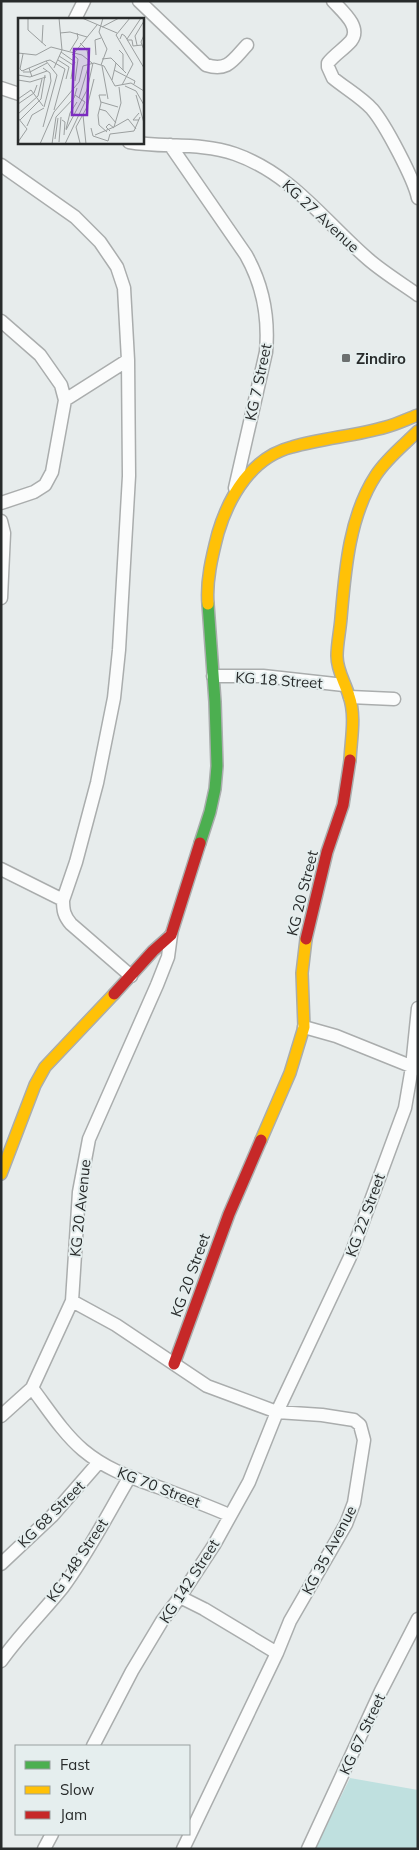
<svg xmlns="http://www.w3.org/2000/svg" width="419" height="1850" font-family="Mulish,sans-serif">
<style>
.green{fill:#bfe0df}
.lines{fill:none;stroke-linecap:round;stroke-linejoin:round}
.street-casing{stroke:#aaadad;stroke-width:15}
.fast-casing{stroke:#aaadad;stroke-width:14}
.slow-casing{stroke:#aaadad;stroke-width:14}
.jam-casing{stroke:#aaadad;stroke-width:14}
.street{stroke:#fbfcfc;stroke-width:12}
.fast{stroke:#4caf50;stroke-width:11}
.slow{stroke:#ffc107;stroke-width:11}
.jam{stroke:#c62828;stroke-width:11}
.poi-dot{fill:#6b6f6f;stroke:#e5eeee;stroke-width:2}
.labels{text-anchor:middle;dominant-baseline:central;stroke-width:4;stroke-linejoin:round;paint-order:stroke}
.street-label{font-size:15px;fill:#282b2b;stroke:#e5eeee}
.poi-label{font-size:15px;font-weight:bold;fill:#282b2b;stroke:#e5eeee;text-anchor:start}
.inset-road{fill:none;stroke:#9b9f9f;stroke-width:1}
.view{fill:#7b2cbf;fill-opacity:0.15;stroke:#7b2cbf;stroke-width:2.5}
.inset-edge{fill:none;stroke:#282b2b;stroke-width:2.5}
</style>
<rect width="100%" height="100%" fill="#e7ecec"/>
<path class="green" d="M 350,1778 L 418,1790 L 418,1849 L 315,1849 Z"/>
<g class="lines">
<defs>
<path id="street" d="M 139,1 L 206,65 C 228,72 233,60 247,45
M 333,1 C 342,11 362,27 351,41 C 344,49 334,55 328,63 L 328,67 L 333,78 C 345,88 361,97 372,109 C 385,124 414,179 418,198
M 75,19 L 84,1
M 1,88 L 19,94
M 129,142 C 164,148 200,142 235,154 C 292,174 324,221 368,259 C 383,272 401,283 418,295
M 170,145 L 246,255 C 263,285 269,318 266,352 L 235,488
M 1,165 L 75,217 L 100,242 L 117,267 L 124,288 L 128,360 L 129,476 L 119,650 L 114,698 L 97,783 L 76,862 L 63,900
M 1,321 L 40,355 L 61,385 L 65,400 L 52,472 L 45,485 L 34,492 L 1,503
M 65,400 L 128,360
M 1,521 L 4,533 L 1,598
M 213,676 L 263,676 L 344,685
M 350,697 L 394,699
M 1,869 L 63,900 C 63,910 64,916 71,924 L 131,976
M 304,1027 L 336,1036 L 418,1069
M 72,1301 L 116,1325 L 207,1386 L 277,1412 L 322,1415 L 354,1420 L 360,1425 L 364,1440 L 354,1503 L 346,1524 L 290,1621 L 277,1653 L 183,1849
M 32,1388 C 48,1409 63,1433 83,1450 C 107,1470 130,1477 158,1487 C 182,1496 206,1505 229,1515
M 1,1416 L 32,1388 L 72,1301 L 79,1192 L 89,1139 L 157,985 L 168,957 L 171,935
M 1,1564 L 52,1516 L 99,1462
M 180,1597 L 204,1609 L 277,1653
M 1,1661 C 20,1634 43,1612 63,1587 C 88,1553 108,1514 129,1478
M 93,1746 L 132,1671 L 162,1621 L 180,1597 L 214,1545 L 249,1482 L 277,1412 L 350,1257 L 405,1108 L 412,1067 L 418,1008
M 44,1849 L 52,1834
M 308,1849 L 381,1691 L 418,1619"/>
<path id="fast" d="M 200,843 L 210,812 L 215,789 L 217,766 L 215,702 L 208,604"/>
<path id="slow" d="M 208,604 C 206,581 212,556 218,533 C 229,496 252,457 292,447 C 323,438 355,436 386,427 C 397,424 407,419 418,415
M 350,760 C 351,739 356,716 349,696 C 345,682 337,671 337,656 C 337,644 340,631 341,618 C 345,571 349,516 376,475 C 387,458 404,445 418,431
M 261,1140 L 290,1073 L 304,1027 L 302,973 L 306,939
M 1,1174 L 35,1085 L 45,1067 L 114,994"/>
<path id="jam" d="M 306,939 L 327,852 L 343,805 L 350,760
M 114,994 L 153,951 L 171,935 L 200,843
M 174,1364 L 229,1214 L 261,1140"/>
</defs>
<use href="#street" class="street-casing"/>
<use href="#fast" class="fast-casing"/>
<use href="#slow" class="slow-casing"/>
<use href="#jam" class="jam-casing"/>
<use href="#street" class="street"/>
<use href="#fast" class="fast"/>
<use href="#slow" class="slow"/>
<use href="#jam" class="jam"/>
</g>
<rect class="poi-dot" x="341" y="353" width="10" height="10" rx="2.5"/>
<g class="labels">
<g class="street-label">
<text transform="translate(321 216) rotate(43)">KG 27 Avenue</text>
<text transform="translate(258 382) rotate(-78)">KG 7 Street</text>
<text transform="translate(279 680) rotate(4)">KG 18 Street</text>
<text transform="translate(302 893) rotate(-76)">KG 20 Street</text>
<text transform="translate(80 1208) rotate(-84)">KG 20 Avenue</text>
<text transform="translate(365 1215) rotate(-70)">KG 22 Street</text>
<text transform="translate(190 1275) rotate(-70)">KG 20 Street</text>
<text transform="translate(159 1487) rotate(21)">KG 70 Street</text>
<text transform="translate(51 1514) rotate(-45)">KG 68 Street</text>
<text transform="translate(329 1550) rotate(-62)">KG 35 Avenue</text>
<text transform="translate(77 1560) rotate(-56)">KG 148 Street</text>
<text transform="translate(189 1581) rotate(-57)">KG 142 Street</text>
<text transform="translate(362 1734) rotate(-65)">KG 67 Street</text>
</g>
<g class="poi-label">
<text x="356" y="358">Zindiro</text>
</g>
</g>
<g transform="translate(18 18)">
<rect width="126" height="126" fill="#e7ecec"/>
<path class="inset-road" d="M 10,0 L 10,12 L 28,28M 64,0 L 99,15M 84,9 L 101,0M 42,15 L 52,14 L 69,19M 126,17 L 123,24 L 126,32M 102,21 L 104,16 L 107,18 L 126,50M 109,21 L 123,0M 109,22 L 114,22 L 115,28 L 124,27M 24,25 L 25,7M 62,25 L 69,32 L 71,42M 119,27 L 117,18 L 126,3M 101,32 L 105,36 L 105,52M 52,33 L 60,20 L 59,15M 43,34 L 57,44 L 55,49M 57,34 L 79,7M 0,35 L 18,37 L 33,29 L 64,37 L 74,45M 5,36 L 2,51 L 4,53 L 11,50M 54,36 L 60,41 L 57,63M 78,37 L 77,22 L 83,20M 41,38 L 55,47 L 53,61M 84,41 L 93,40 L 108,55M 40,42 L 51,49 L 48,61M 28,43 L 32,42 L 47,51 L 36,92M 83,47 L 89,31 L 81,14 L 85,0M 84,48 L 90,81M 25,50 L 32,55 L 33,63 L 26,89M 36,50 L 44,32 L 41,0M 96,52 L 117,63 L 116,66M 5,54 L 12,54 L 29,45M 0,57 L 12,59 L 29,53M 14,59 L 11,50 L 28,43 L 39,57 L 25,109M 0,62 L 12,64 L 28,59M 94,62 L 98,45M 104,67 L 115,46 L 98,17 L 112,0M 107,68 L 118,73 L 126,87M 88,77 L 81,77 L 83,85 L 80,97 L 81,107 L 89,114M 118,77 L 126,105M 61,80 L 71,46M 0,81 L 13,72 L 25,88M 23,81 L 27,57M 83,84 L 100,89M 0,86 L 16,75 L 19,67M 81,91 L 88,93 L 98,105M 0,96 L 20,78 L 24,61M 65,97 L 68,126M 0,100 L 9,111 L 0,124M 2,102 L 23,81M 44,102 L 47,104 L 46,117M 121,102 L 115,102 L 121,95M 9,108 L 14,97 L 26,90M 96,109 L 110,101 L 118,111M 73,110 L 75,118 L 90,123 L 92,116M 48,111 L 52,95 L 59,84M 48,112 L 69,72 L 75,45M 92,113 L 88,109 L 91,106 L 96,110M 92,116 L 116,113 L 122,99M 77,117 L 96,109 L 103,85 L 101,69M 37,121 L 40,100M 41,124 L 43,99M 62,125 L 58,109 L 69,89 L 76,61M 22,126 L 36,94 L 61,64 L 65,48 L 76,45 L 86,48 L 97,68 L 113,65 L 126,73M 34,126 L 38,99 L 56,80 L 59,70M 47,126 L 67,84 L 57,77"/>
<path class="view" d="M 56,31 L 71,31 L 69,97 L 54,97 Z"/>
<rect width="126" height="126" class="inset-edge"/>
</g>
<rect width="419" height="1850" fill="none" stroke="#282b2b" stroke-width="5"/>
<rect x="15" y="1745" width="175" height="90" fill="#e5eeee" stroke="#99a0a0"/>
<rect x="25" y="1761" width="25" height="8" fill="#4caf50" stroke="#99a0a0"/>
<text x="60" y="1770" font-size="15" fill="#282b2b">Fast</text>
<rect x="25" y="1786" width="25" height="8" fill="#ffc107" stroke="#99a0a0"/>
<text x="60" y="1795" font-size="15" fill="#282b2b">Slow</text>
<rect x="25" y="1811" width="25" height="8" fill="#c62828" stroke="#99a0a0"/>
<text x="60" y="1820" font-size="15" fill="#282b2b">Jam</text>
</svg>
